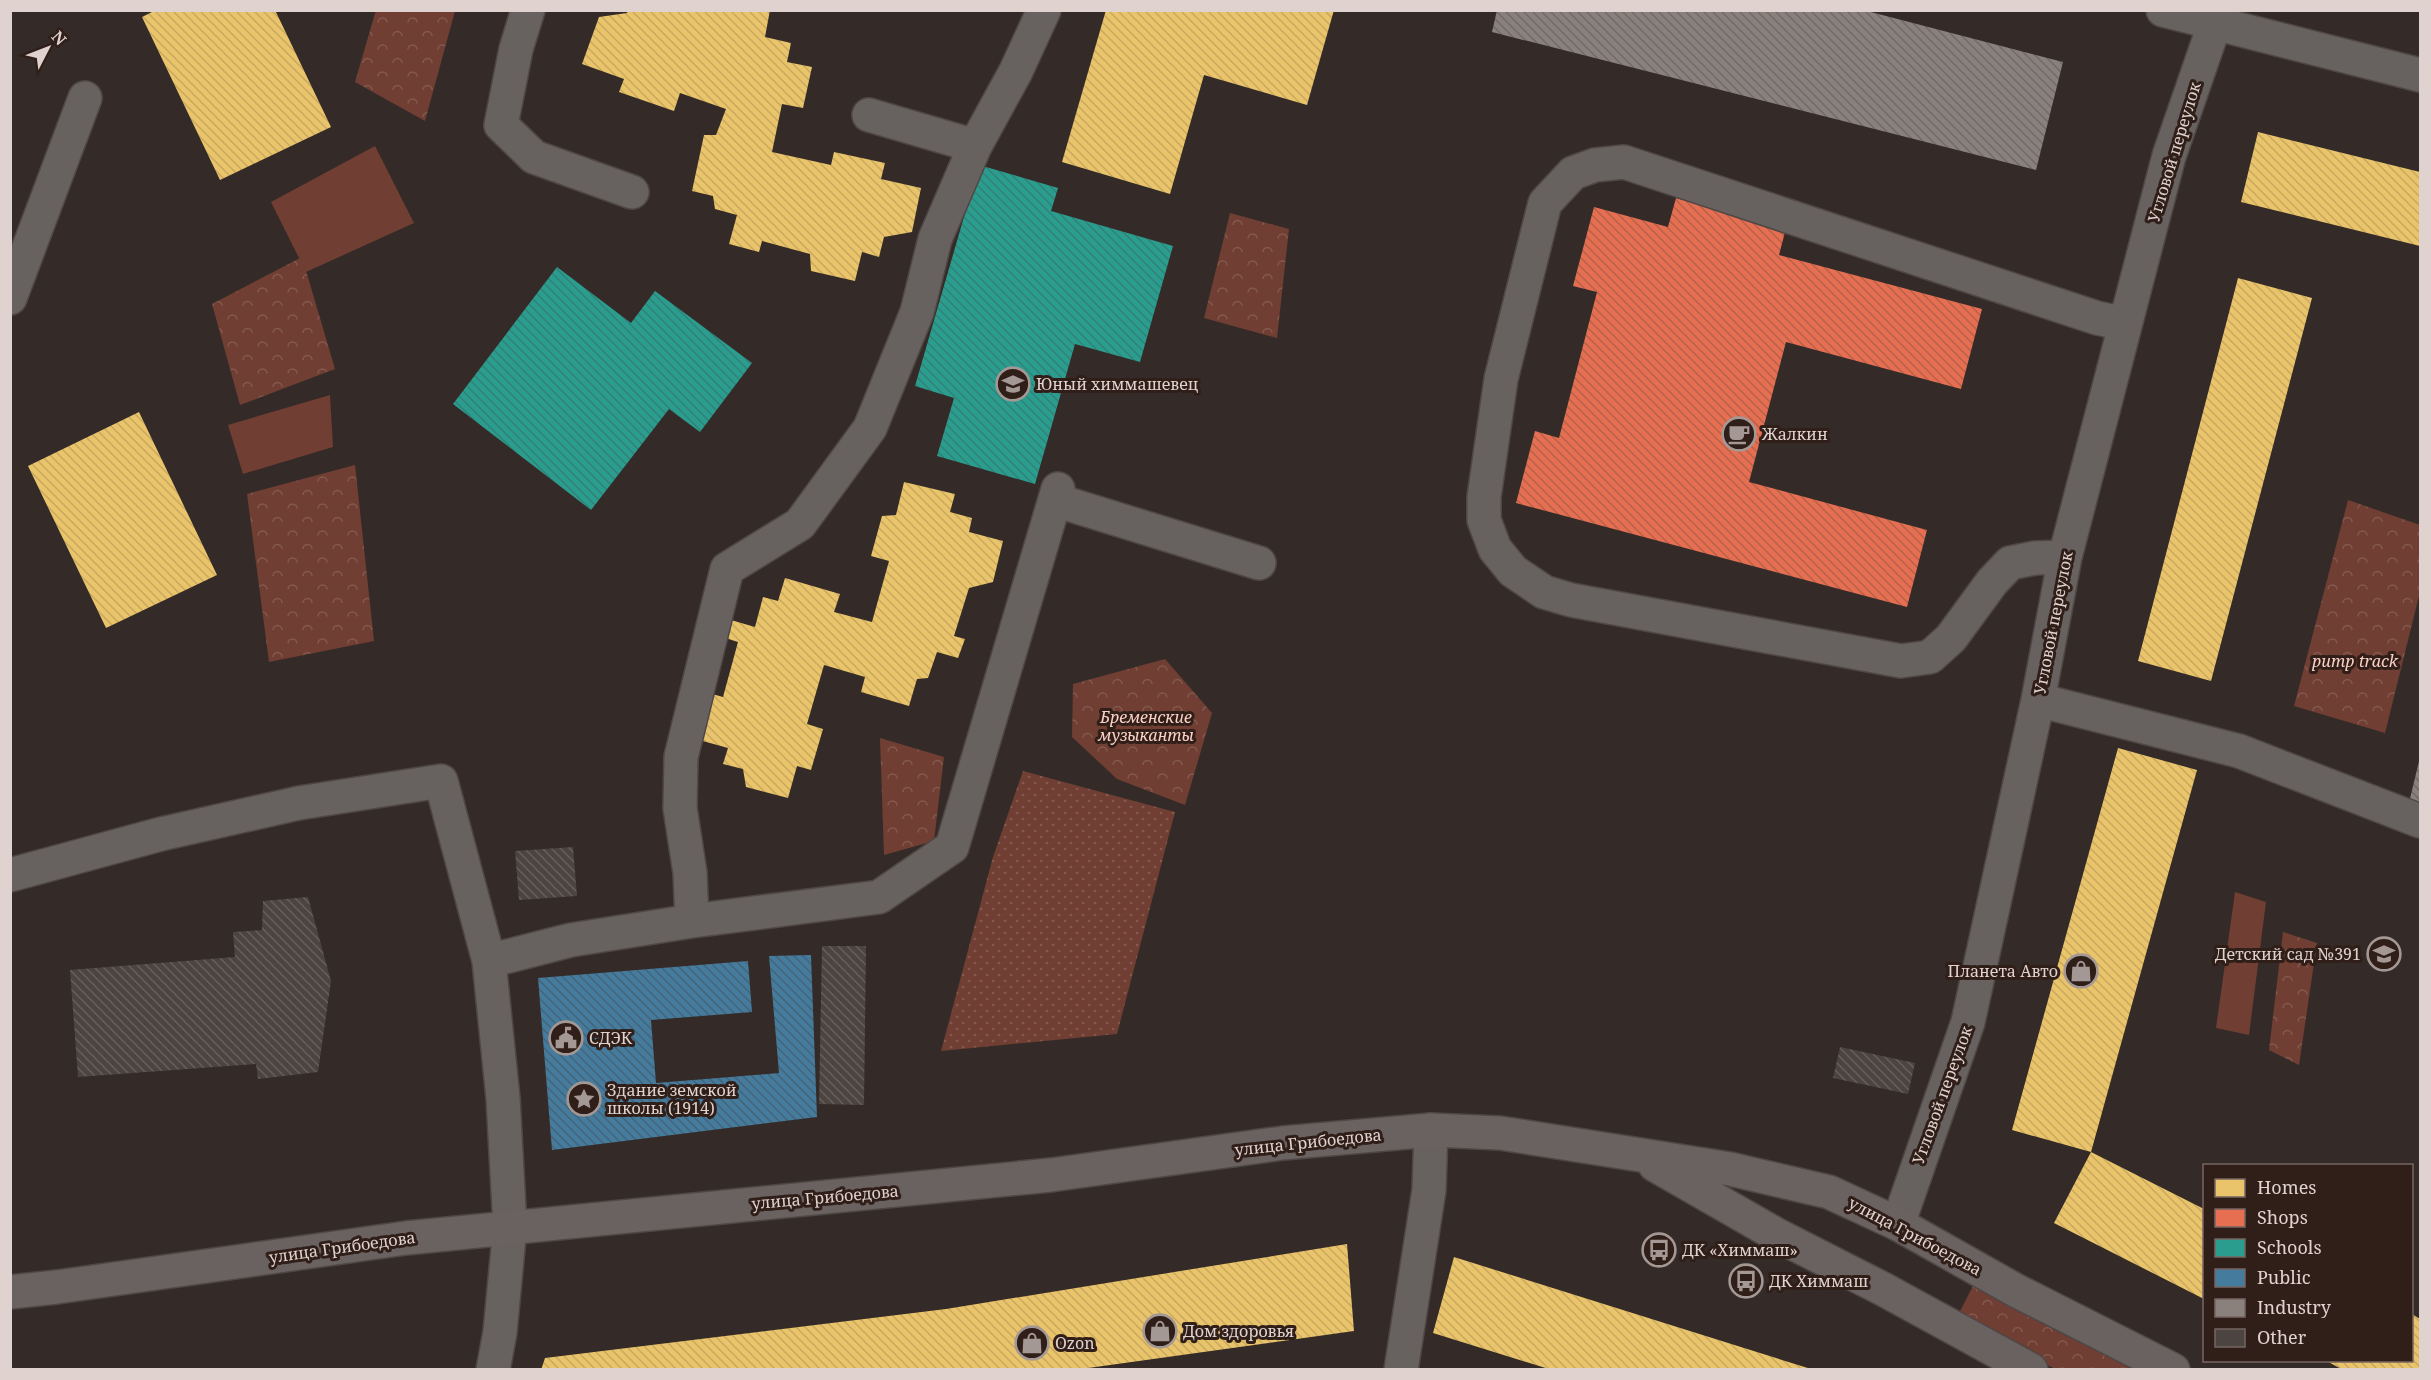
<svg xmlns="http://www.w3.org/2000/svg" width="2431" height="1380" font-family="'Noto Serif',serif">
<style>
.grass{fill:url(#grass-dots)}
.park{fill:url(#park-crowns)}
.garden{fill:#703e32}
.homes{fill:url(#homes-back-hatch)}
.shops{fill:url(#shops-back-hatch)}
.schools{fill:url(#schools-back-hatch)}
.public{fill:url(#public-back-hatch)}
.industry{fill:url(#industry-back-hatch)}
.building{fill:url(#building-back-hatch)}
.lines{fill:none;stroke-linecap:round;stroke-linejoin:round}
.minor-casing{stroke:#4f4744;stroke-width:36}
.major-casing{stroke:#4f4744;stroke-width:36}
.minor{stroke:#676260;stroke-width:33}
.major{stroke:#6a6260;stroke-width:33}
.labels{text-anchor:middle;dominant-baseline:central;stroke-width:6;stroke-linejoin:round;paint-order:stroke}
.street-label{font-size:16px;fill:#e0d3cf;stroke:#301e19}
.poi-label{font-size:16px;fill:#e0d3cf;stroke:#301e19;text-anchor:start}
.park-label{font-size:16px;font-style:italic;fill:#fcd1c5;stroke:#301e19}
</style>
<defs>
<pattern id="grass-dots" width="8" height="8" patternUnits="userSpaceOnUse" patternTransform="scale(1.5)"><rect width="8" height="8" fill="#703e32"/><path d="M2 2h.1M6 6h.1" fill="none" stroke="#84594f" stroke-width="1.8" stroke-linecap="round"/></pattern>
<pattern id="park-crowns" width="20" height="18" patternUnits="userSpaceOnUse" patternTransform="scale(1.5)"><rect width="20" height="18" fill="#703e32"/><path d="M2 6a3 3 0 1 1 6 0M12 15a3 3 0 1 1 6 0" fill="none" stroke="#84594f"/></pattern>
<pattern id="homes-back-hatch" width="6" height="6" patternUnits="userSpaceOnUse" patternTransform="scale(1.5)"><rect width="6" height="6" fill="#e9c46a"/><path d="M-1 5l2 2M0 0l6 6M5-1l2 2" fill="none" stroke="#c8a961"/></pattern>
<pattern id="shops-back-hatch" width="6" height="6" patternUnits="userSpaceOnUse" patternTransform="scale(1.5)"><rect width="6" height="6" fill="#e76f51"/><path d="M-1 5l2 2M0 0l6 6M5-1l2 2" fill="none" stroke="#b6614b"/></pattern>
<pattern id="schools-back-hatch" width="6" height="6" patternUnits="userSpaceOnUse" patternTransform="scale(1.5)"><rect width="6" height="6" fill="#2a9d8f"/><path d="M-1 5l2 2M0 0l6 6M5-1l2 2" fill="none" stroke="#328177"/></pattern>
<pattern id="public-back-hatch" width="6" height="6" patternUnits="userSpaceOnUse" patternTransform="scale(1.5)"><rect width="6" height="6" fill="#457b9d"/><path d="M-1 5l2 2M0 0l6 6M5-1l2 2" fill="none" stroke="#446377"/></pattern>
<pattern id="industry-back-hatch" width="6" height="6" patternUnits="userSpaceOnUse" patternTransform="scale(1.5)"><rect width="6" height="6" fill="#8a817c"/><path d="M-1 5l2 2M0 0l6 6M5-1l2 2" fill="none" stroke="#716a66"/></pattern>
<pattern id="building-back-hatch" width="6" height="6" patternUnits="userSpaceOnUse" patternTransform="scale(1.5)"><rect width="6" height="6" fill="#4b4440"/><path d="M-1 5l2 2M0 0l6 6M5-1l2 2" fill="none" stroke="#655e5b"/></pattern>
</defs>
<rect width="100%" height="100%" fill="#342b28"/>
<path class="grass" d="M 1023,771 L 1175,812 L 1117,1034 L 941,1051 L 993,857 Z"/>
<path class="park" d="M 376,10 L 455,11 L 425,121 L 355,82 Z
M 1230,213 L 1289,229 L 1277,338 L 1204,318 Z
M 302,257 L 335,369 L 240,405 L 212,304 Z
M 355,465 L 374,641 L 269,662 L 247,494 Z
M 2348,500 L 2420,525 L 2420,592 L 2385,733 L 2294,706 Z
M 1165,659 L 1212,713 L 1185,805 L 1117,779 L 1072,737 L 1073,684 Z
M 880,738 L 944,757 L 934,841 L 884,855 Z
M 2283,932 L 2317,943 L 2299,1065 L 2269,1050 Z
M 1974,1284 L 2143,1369 L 2055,1369 L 1957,1317 Z"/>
<path class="garden" d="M 375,146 L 414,223 L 306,272 L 271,202 Z
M 330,395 L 333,447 L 243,474 L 228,425 Z
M 2235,892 L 2266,902 L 2249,1035 L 2216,1028 Z"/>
<path class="homes" d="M 156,10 L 275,10 L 331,127 L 220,180 L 142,17 Z
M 628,10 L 770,10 L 765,37 L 791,43 L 787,62 L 812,67 L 803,108 L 782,104 L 772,152 L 831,165 L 834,152 L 885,163 L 881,179 L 921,188 L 912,232 L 884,237 L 879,257 L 862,252 L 855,281 L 811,271 L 810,254 L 762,241 L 759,252 L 729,244 L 737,215 L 715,209 L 713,196 L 692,191 L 704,135 L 716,135 L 726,109 L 680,93 L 674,111 L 619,92 L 624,79 L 582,64 L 599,17 L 627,13 Z
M 1106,10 L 1334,10 L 1307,105 L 1204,75 L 1170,194 L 1062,162 Z
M 2258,132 L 2420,172 L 2420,246 L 2241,202 Z
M 2238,278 L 2312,298 L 2211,681 L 2138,661 Z
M 139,412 L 217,575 L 106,628 L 28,466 Z
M 904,482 L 955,494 L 950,512 L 972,518 L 969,532 L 1003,541 L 993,582 L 969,588 L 954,636 L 965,639 L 958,658 L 937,652 L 928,678 L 917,679 L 909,706 L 861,692 L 865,677 L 824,665 L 807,724 L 823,729 L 811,770 L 797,766 L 788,798 L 746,787 L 743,769 L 723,764 L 728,748 L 692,738 L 705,692 L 723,697 L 738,642 L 719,636 L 724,618 L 755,627 L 763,597 L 778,601 L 785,578 L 840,594 L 834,612 L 872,622 L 889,561 L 871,556 L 882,516 L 896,515 Z
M 2118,748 L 2197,770 L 2091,1152 L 2012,1130 Z
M 2091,1152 L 2204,1209 L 2204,1299 L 2054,1223 Z
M 1347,1244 L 1354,1331 L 1074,1370 L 541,1370 L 545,1358 L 946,1309 Z
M 1454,1257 L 1811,1369 L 1811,1370 L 1552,1370 L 1433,1333 Z
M 2412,1314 L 2420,1319 L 2420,1370 L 2343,1370 L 2325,1360 L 2412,1360 Z"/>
<path class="shops" d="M 1676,198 L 1786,228 L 1779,255 L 1982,309 L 1961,389 L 1786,342 L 1749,482 L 1927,530 L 1907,607 L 1516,503 L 1535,431 L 1559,438 L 1597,292 L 1573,286 L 1594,207 L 1668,227 Z"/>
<path class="schools" d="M 979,165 L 1058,188 L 1051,211 L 1173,246 L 1140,362 L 1075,344 L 1035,484 L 937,456 L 954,398 L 915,386 Z
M 557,267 L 631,323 L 655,291 L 752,363 L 700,432 L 669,409 L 591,510 L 453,404 Z"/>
<path class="public" d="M 811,955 L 817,1117 L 552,1150 L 538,978 L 748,961 L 752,1012 L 651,1020 L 656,1083 L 779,1073 L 769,956 Z"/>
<path class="industry" d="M 1497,10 L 1863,10 L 2063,62 L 2036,170 L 1492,32 Z
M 2420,757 L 2420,811 L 2408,807 Z"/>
<path class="building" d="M 573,847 L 577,896 L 519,900 L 515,851 Z
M 308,897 L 331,981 L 318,1072 L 258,1079 L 256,1064 L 78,1077 L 70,970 L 235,957 L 233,932 L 262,930 L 263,901 Z
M 822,946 L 866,946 L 864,1105 L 819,1104 Z
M 1840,1047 L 1915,1063 L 1908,1094 L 1833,1078 Z"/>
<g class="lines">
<defs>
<path id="minor" d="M 528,10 L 516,49 L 501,125 L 534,157 L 632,192
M 2163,10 L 2420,75
M 869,115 L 975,146
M 10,298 L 85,98
M 1055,500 L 1259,563
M 2065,557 L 2035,558 L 2010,563 L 1992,582 L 1951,638 L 1930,657 L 1901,661 L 1571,600 L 1544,592 L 1513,571 L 1495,549 L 1484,520 L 1484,497 L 1501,379 L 1545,203 L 1573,173 L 1595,165 L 1624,162 L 2097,318 L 2125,324
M 2038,700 L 2239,751 L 2420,821
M 10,875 L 161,834 L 299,803 L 441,781 L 489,961 L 503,1098 L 510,1227 L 500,1332 L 493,1370
M 692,921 L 879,897 L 952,847 L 1058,489
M 489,961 L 571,940 L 692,921 L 690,873 L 680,808 L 681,757 L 727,569 L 800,524 L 870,428 L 917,312 L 935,239 L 975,146 L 1016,71 L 1044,10
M 1898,1224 L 1968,1022 L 2038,700 L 2065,557 L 2169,156 L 2215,23
M 1401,1370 L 1429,1190 L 1431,1130"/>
<path id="major" d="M 1655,1165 L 1777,1235 L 1883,1289 L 2031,1370
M 10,1292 L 57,1287 L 406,1238 L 1051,1175 L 1283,1143 L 1431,1130 L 1500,1133 L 1730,1169 L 1829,1192 L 1898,1224 L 2015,1290 L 2173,1370"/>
</defs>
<use href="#minor" class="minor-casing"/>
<use href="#major" class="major-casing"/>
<use href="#minor" class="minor"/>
<use href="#major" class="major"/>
</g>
<defs>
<symbol id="school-ring" viewBox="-11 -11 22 22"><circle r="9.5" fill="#301e19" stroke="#a49895" stroke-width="1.5"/><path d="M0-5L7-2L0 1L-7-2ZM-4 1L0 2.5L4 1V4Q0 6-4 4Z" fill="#a49895"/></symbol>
<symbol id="cafe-ring" viewBox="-11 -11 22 22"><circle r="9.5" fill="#301e19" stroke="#a49895" stroke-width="1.5"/><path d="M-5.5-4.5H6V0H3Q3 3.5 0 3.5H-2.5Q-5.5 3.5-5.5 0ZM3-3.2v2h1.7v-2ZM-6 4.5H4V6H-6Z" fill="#a49895"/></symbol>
<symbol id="shop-ring" viewBox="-11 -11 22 22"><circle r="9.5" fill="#301e19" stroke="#a49895" stroke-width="1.5"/><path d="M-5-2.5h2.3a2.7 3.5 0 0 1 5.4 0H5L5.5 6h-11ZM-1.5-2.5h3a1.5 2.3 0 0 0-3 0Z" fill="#a49895"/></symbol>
<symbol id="civic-ring" viewBox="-11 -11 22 22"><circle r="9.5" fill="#301e19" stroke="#a49895" stroke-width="1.5"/><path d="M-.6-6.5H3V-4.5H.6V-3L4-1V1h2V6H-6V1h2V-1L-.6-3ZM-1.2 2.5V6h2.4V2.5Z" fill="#a49895"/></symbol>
<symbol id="sight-ring" viewBox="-11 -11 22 22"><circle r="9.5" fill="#301e19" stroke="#a49895" stroke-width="1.5"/><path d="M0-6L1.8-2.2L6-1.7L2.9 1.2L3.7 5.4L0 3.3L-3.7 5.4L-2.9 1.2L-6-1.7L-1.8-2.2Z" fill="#a49895"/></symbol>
<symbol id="bus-ring" viewBox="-11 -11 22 22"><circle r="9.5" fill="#301e19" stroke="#a49895" stroke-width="1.5"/><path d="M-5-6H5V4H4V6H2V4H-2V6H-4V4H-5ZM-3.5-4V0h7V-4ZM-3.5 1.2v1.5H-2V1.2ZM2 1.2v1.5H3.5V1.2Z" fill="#a49895"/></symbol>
</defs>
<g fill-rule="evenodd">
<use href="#school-ring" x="994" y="365" width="38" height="38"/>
<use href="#cafe-ring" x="1720" y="415" width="38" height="38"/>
<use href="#school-ring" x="2365" y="935" width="38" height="38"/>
<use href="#shop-ring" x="2062" y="952" width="38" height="38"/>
<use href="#civic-ring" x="547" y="1019" width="38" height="38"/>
<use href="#sight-ring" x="565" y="1080" width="38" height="38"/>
<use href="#bus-ring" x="1640" y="1231" width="38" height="38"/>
<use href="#bus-ring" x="1727" y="1262" width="38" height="38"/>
<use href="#shop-ring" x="1141" y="1312" width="38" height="38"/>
<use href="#shop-ring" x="1013" y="1324" width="38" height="38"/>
</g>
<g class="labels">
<g class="street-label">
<text transform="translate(2174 152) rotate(-73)">Угловой переулок</text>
<text transform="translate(2053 623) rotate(-79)">Угловой переулок</text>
<text transform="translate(1942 1095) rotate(-70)">Угловой переулок</text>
<text transform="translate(1308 1142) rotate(-6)">улица Грибоедова</text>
<text transform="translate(825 1197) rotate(-5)">улица Грибоедова</text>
<text transform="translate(1915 1236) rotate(28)">улица Грибоедова</text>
<text transform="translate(342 1247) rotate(-8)">улица Грибоедова</text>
</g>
<g class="poi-label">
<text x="1036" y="384">Юный химмашевец</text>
<text x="1762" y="434">Жалкин</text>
<text x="2361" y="954" text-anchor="end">Детский сад №391</text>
<text x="2058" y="971" text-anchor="end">Планета Авто</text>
<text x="589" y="1038">СДЭК</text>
<text x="607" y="1090">Здание земской<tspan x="607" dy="18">школы (1914)</tspan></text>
<text x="1682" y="1250">ДК «Химмаш»</text>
<text x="1769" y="1281">ДК Химмаш</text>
<text x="1183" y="1331">Дом здоровья</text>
<text x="1055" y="1343">Ozon</text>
</g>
<g class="park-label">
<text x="2355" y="661">pump track</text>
<text x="1146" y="717">Бременские<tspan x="1146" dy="18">музыканты</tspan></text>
</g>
</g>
<rect width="2431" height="1380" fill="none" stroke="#e0d3cf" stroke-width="24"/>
<rect x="2203" y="1164" width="210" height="198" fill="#301e19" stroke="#766662" stroke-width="1.5"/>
<rect x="2215" y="1179" width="30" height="18" fill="#e9c46a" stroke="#766662" stroke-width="1.5"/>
<text x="2257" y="1194" font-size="18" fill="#e0d3cf">Homes</text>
<rect x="2215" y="1209" width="30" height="18" fill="#e76f51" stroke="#766662" stroke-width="1.5"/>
<text x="2257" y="1224" font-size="18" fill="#e0d3cf">Shops</text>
<rect x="2215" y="1239" width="30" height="18" fill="#2a9d8f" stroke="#766662" stroke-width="1.5"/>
<text x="2257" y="1254" font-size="18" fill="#e0d3cf">Schools</text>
<rect x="2215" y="1269" width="30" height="18" fill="#457b9d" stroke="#766662" stroke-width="1.5"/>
<text x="2257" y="1284" font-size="18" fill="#e0d3cf">Public</text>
<rect x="2215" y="1299" width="30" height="18" fill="#8a817c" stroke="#766662" stroke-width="1.5"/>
<text x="2257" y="1314" font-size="18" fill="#e0d3cf">Industry</text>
<rect x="2215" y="1329" width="30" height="18" fill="#4b4440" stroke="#766662" stroke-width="1.5"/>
<text x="2257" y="1344" font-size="18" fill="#e0d3cf">Other</text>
<g transform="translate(48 48) rotate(48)" stroke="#301e19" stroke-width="4.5" paint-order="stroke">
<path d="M0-4.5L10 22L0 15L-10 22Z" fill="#e0d3cf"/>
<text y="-9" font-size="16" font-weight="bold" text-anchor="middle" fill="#e0d3cf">N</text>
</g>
</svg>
